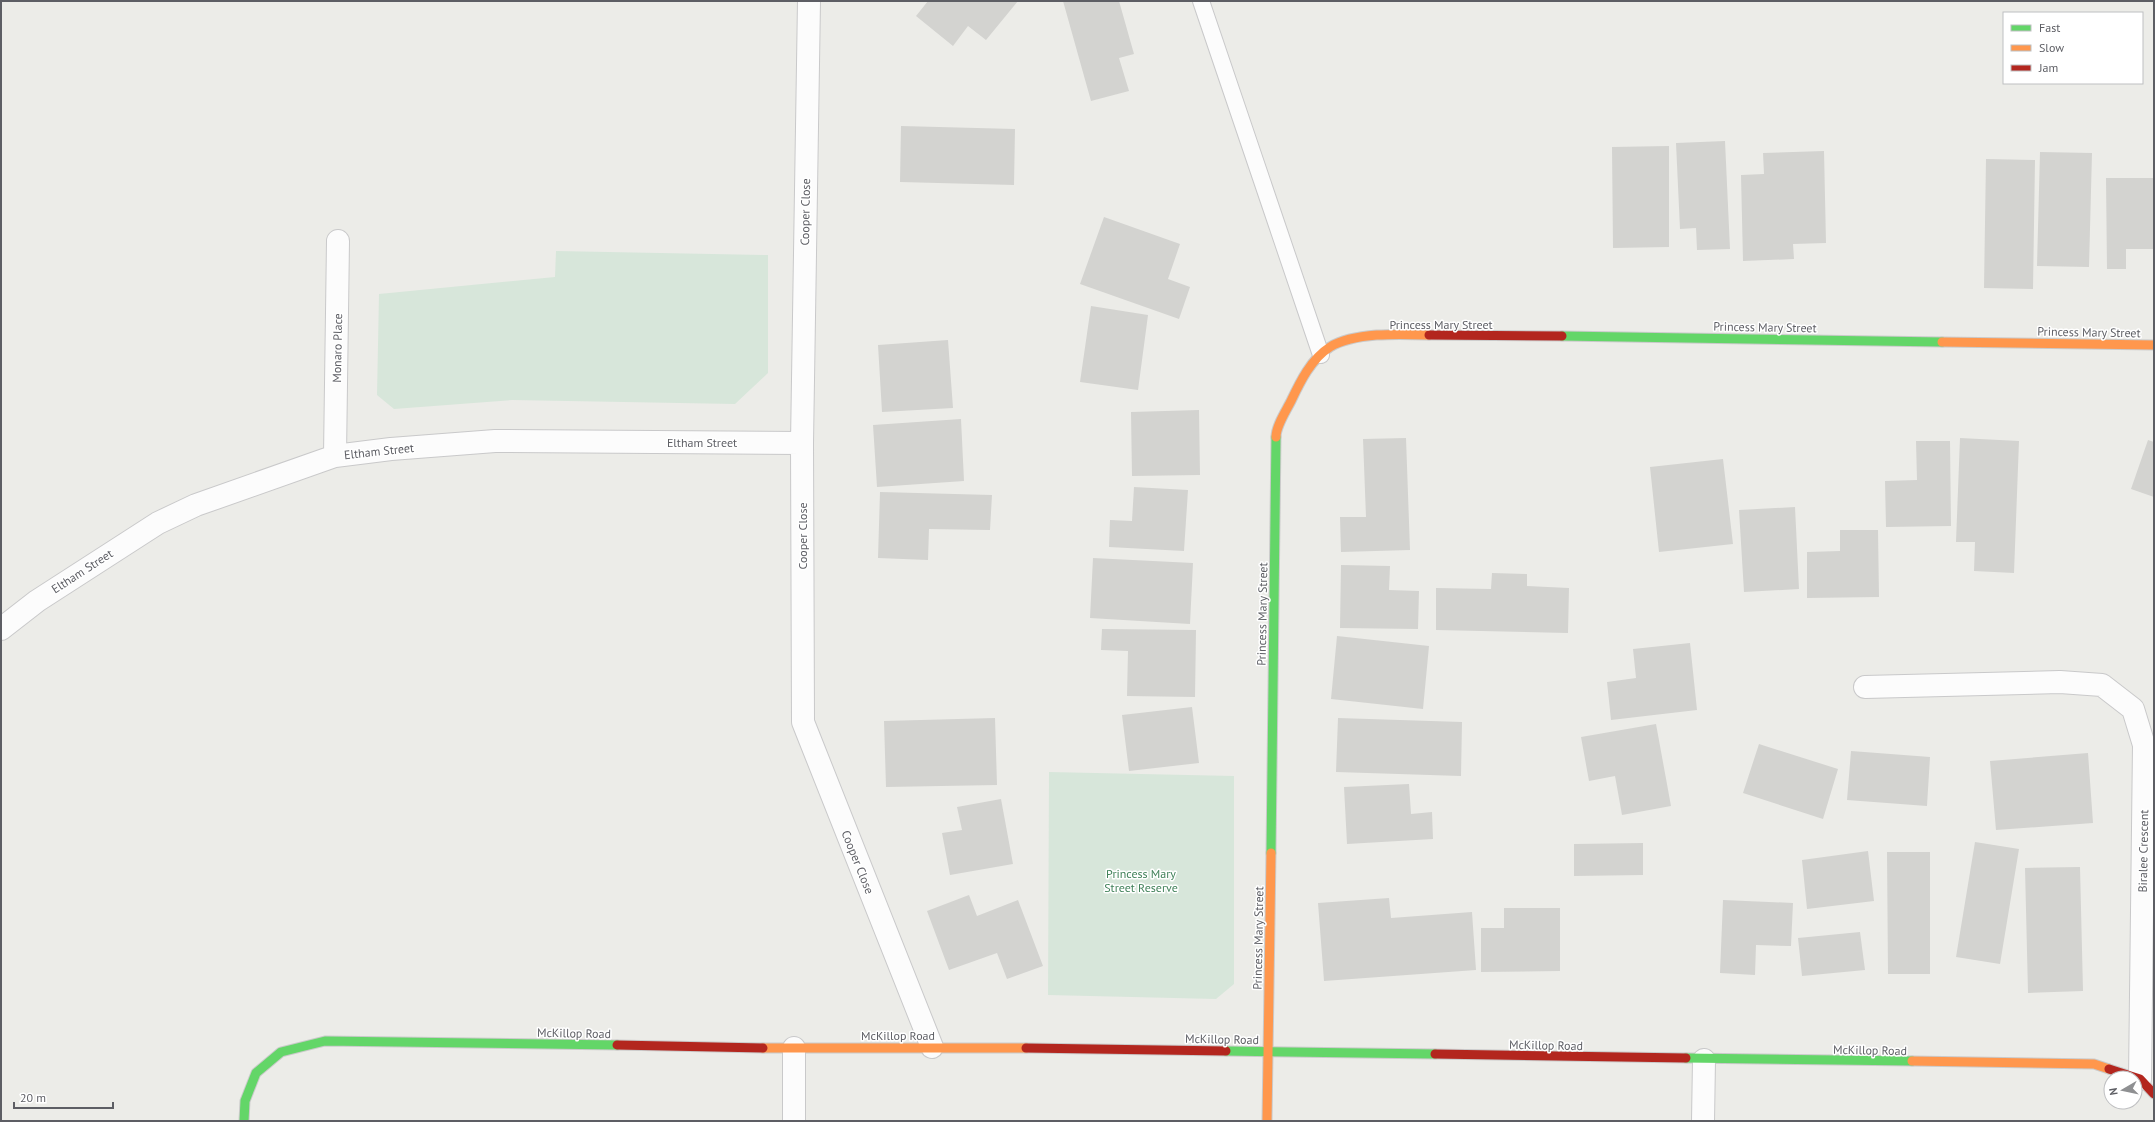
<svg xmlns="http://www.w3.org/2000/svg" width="2155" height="1122" font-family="'PT Sans',sans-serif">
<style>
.green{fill:#d7e6da}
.building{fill:#d3d3d0}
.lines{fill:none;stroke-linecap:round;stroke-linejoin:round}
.lane-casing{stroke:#c9c9ca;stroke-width:18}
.street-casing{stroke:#c9c9ca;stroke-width:24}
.fast-casing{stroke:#cacaca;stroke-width:11}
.slow-casing{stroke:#cacaca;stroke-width:11}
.jam-casing{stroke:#cacaca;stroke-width:11}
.lane{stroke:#fcfcfc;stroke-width:16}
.street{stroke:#fcfcfc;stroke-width:22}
.fast{stroke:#63d668;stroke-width:9}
.slow{stroke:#ff974d;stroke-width:9}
.jam{stroke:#b3261e;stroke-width:9}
.labels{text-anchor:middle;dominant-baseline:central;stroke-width:3;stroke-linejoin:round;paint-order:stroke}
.street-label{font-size:12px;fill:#5d5e64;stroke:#fff}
.park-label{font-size:12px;fill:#408159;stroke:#fff}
</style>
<rect width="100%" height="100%" fill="#ecece8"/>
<path class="green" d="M 556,251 L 768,255 L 768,373 L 735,404 L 512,400 L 394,409 L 377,395 L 379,294 L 555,277 Z
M 1049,772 L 1234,776 L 1234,984 L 1216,999 L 1048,995 Z"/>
<path class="building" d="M 928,1 L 1018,1 L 986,40 L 968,26 L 953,46 L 916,16 Z
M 1063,1 L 1119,1 L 1134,54 L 1119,58 L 1129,91 L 1091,101 Z
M 901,126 L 1015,129 L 1014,185 L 900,182 Z
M 1725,141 L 1730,249 L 1697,250 L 1696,228 L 1680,229 L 1676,143 Z
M 1669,146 L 1669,247 L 1613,248 L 1612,147 Z
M 1824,151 L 1826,243 L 1793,244 L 1794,259 L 1743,261 L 1741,175 L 1764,174 L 1763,153 Z
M 2040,152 L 2092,153 L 2089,267 L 2037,266 Z
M 1986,159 L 2035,160 L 2033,289 L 1984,288 Z
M 2106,178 L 2154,178 L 2154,249 L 2126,249 L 2126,269 L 2107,269 Z
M 1104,217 L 1180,244 L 1168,279 L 1190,287 L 1179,319 L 1080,284 Z
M 1091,306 L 1148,315 L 1138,390 L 1080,382 Z
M 948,340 L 953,408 L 882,412 L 878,345 Z
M 1199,410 L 1200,475 L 1132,476 L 1131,412 Z
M 961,419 L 964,481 L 877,487 L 873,425 Z
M 1406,438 L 1410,550 L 1341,552 L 1340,517 L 1366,517 L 1363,439 Z
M 1960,438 L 2019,441 L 2014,573 L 1974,571 L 1975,542 L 1956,542 Z
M 2148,440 L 2154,442 L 2154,497 L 2131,489 Z
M 1916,441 L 1950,441 L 1951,526 L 1886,527 L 1885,481 L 1917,480 Z
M 1723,459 L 1733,544 L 1659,552 L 1650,467 Z
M 1134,487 L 1188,490 L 1184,551 L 1109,547 L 1110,520 L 1132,521 Z
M 880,492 L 992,495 L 990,530 L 929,529 L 928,560 L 878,558 Z
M 1795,507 L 1799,589 L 1744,592 L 1739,510 Z
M 1840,530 L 1878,530 L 1879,597 L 1807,598 L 1807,552 L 1840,551 Z
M 1093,558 L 1193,563 L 1190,624 L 1090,618 Z
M 1341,565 L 1390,566 L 1389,590 L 1419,591 L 1418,629 L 1340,628 Z
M 1492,573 L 1527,574 L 1527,586 L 1569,588 L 1568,633 L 1436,630 L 1436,588 L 1491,589 Z
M 1102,629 L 1196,630 L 1195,697 L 1127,696 L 1128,651 L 1101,650 Z
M 1337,636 L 1429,646 L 1423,709 L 1331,699 Z
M 1690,643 L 1697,710 L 1611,720 L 1607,682 L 1636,678 L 1633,649 Z
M 1192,707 L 1199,763 L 1129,771 L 1122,715 Z
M 995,718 L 997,785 L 886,787 L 884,721 Z
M 1338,718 L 1462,722 L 1461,776 L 1336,772 Z
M 1656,724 L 1671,806 L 1622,815 L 1615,776 L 1589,781 L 1581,737 Z
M 1759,744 L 1838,769 L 1823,819 L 1743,793 Z
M 1851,751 L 1930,757 L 1927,806 L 1847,800 Z
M 2088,753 L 2093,823 L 1996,830 L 1990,761 Z
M 1409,784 L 1411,814 L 1432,812 L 1433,839 L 1347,844 L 1344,787 Z
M 1001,799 L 1013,864 L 950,875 L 942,833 L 962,830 L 957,807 Z
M 1975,842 L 2019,849 L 2000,964 L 1956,957 Z
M 1643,843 L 1643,875 L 1574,876 L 1574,844 Z
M 1868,851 L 1874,901 L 1807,909 L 1802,860 Z
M 1887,852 L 1930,852 L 1930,974 L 1888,974 Z
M 2080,867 L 2083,991 L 2028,993 L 2025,868 Z
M 969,895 L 977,916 L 1018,900 L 1043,966 L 1007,979 L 997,953 L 949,970 L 927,911 Z
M 1389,898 L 1391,918 L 1472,912 L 1476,970 L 1324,981 L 1318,903 Z
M 1723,900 L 1793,903 L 1791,946 L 1756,945 L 1755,975 L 1720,973 Z
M 1504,908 L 1560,908 L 1560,971 L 1481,972 L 1481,928 L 1504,928 Z
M 1860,932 L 1865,970 L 1802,976 L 1798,938 Z"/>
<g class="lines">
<defs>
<path id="lane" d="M 1201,1 L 1321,355"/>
<path id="street" d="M 809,1 L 802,443 L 803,722 L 932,1047
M 335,456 L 338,241
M 1,629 L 37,601 L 158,523 L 196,505 L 335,456 L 391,449 L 495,441 L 802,443
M 1865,687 L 2060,682 L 2102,685 L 2133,709 L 2144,745 L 2140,1079
M 794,1048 L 794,1121
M 1703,1121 L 1704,1060"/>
<path id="fast" d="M 1562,336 L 1942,342
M 1271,853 L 1276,437
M 1226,1051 L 1435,1054
M 1686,1058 L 1912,1061
M 244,1121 L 245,1101 L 256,1073 L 281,1052 L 325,1041 L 617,1045"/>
<path id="slow" d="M 1942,342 L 2154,345
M 1276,437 C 1276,426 1286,411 1291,401 C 1300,382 1311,359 1330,347 C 1355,332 1400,334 1429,335
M 763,1048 L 1026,1048
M 1912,1061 L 2094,1064 L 2109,1069
M 1267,1121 L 1271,853"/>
<path id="jam" d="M 1429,335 L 1562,336
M 617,1045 L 763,1048
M 1026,1048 L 1226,1051
M 1435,1054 L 1686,1058
M 2109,1069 L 2140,1079 L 2154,1094"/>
</defs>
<use href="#lane" class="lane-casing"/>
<use href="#street" class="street-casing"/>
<use href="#fast" class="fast-casing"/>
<use href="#slow" class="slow-casing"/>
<use href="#jam" class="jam-casing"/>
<use href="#lane" class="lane"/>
<use href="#street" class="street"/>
<use href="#fast" class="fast"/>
<use href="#slow" class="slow"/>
<use href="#jam" class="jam"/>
</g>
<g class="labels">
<g class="street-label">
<text transform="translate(805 212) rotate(-89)">Cooper Close</text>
<text x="1441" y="324">Princess Mary Street</text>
<text transform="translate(1765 327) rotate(1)">Princess Mary Street</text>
<text transform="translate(2089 332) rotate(1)">Princess Mary Street</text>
<text transform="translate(337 348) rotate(-89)">Monaro Place</text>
<text x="702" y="442">Eltham Street</text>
<text transform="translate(379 451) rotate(-6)">Eltham Street</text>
<text transform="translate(802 536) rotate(-90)">Cooper Close</text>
<text transform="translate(82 571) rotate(-33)">Eltham Street</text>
<text transform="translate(1262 614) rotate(-89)">Princess Mary Street</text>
<text transform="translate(2143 851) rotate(-89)">Biralee Crescent</text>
<text transform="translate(858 862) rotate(68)">Cooper Close</text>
<text transform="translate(1258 938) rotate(-89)">Princess Mary Street</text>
<text transform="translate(574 1033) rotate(1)">McKillop Road</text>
<text x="898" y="1035">McKillop Road</text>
<text transform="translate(1222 1039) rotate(1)">McKillop Road</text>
<text transform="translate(1546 1045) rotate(1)">McKillop Road</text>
<text transform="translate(1870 1050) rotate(1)">McKillop Road</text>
</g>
<g class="park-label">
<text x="1141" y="873">Princess Mary<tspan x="1141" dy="14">Street Reserve</tspan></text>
</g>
</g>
<rect width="2155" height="1122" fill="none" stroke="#5d5e64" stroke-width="4"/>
<rect x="2003" y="12" width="140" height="72" fill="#ffffff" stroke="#bebfc1"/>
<rect x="2011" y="25" width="20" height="6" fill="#63d668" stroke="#bebfc1"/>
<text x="2039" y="32" font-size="12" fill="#5d5e64">Fast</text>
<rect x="2011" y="45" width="20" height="6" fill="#ff974d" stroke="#bebfc1"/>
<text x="2039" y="52" font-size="12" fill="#5d5e64">Slow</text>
<rect x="2011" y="65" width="20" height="6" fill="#b3261e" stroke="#bebfc1"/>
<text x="2039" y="72" font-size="12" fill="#5d5e64">Jam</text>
<g transform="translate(2123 1090) rotate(261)"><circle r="19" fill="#ffffff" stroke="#bebfc1"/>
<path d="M0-3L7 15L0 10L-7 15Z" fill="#8f9092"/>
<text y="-6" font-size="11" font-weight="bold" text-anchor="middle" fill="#5d5e64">N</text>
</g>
<path d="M14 1102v6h99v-6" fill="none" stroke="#5d5e64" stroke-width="2"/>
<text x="20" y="1102" font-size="12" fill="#5d5e64" stroke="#ffffff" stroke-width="3" paint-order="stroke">20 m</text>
</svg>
